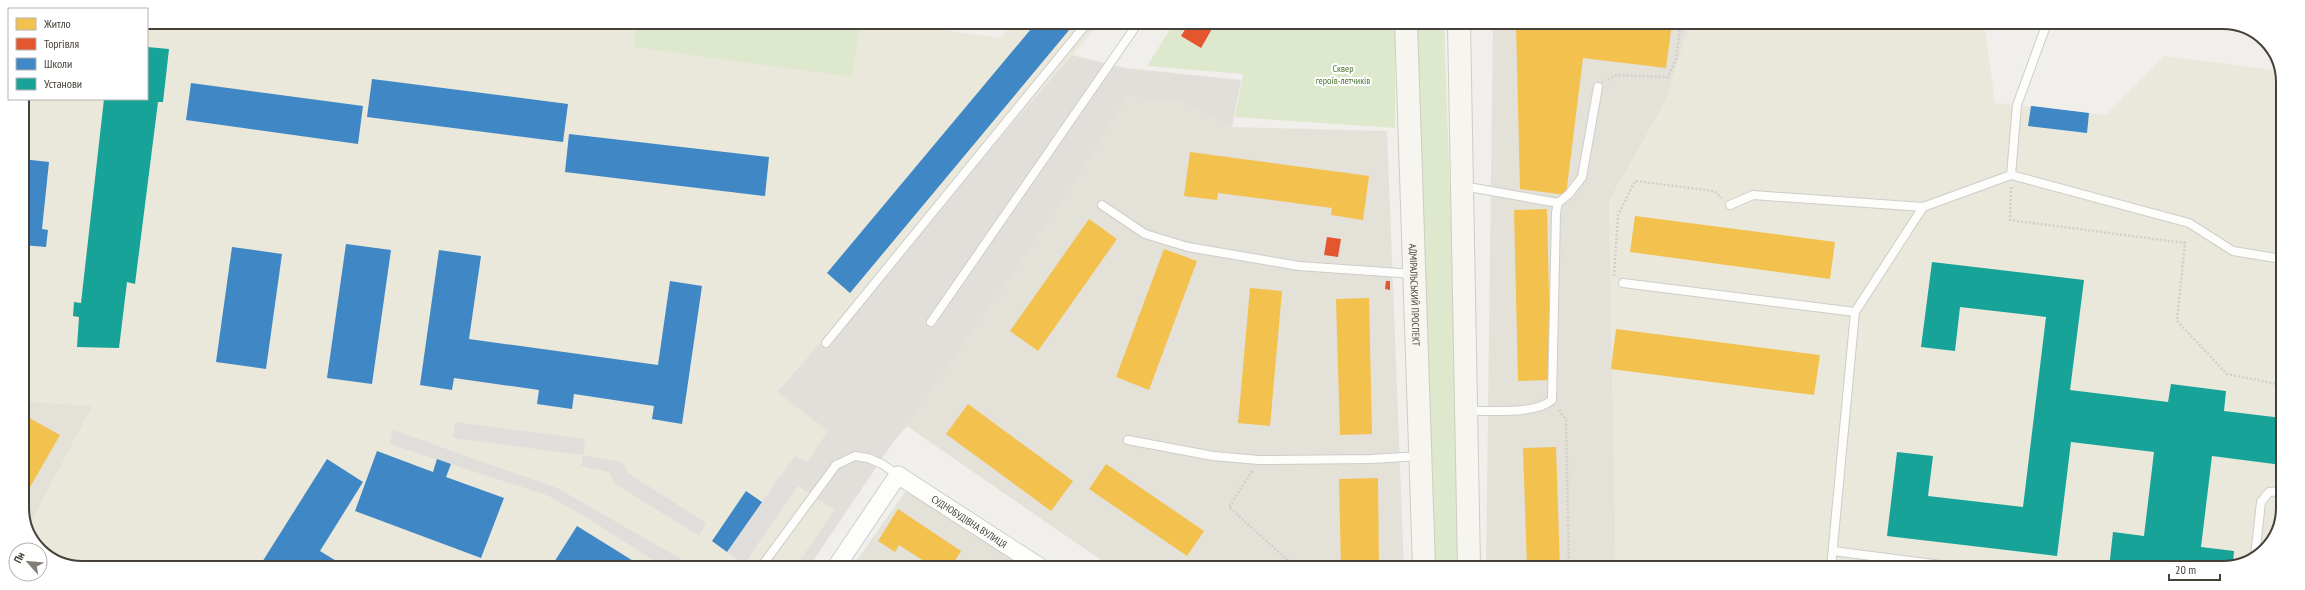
<svg xmlns="http://www.w3.org/2000/svg" width="2305" height="590" font-family="'PT Sans Narrow',sans-serif">
<style>
.residential{fill:#e4e1d9}
.industrial{fill:#e2dfdb}
.education{fill:#eae7db}
.green{fill:#dde8cd}
.parking{fill:#e0dedb}
.homes{fill:#f2c14e}
.shops{fill:#e4572e}
.schools{fill:#3f88c5}
.public{fill:#17a398}
.lines{fill:none;stroke-linecap:round;stroke-linejoin:round}
.service-casing{stroke:#cecdc9;stroke-width:10}
.minor-casing{stroke:#cecdc9;stroke-width:19}
.secondary-casing{stroke:#cfccc2;stroke-width:24}
.path{stroke:#d1cfcc;stroke-width:2.5;stroke-dasharray:2 2;stroke-linecap:butt}
.service{stroke:#fdfdfc;stroke-width:8}
.minor{stroke:#fdfdfc;stroke-width:17}
.secondary{stroke:#f6f5f0;stroke-width:22}
.labels{text-anchor:middle;dominant-baseline:central;stroke-width:4;stroke-linejoin:round;paint-order:stroke}
.park-label{font-size:10px;fill:#487230;stroke:#fff}
.street-label{font-size:10px;fill:#464138;stroke:#fff}
.rim{fill:none;stroke:#464138;stroke-width:2}
</style>
<rect width="100%" height="100%" fill="#f1efeb"/>
<path class="residential" d="M 1493,23 L 1690,23 L 1665,102 L 1609,201 L 1616,568 L 1486,568 Z
M 1127,94 L 1182,103 L 1232,127 L 1387,131 L 1404,568 L 1111,567 L 907,426 L 1069,193 Z
M 22,401 L 93,406 L 28,528 L 22,515 Z
M 908,488 L 1028,567 L 852,567 Z"/>
<path class="industrial" d="M 1072,55 L 1125,68 L 1241,80 L 1232,127 L 1182,103 L 1127,95 L 1069,193 L 907,426 L 894,441 L 809,567 L 795,567 L 834,510 L 781,475 L 795,456 L 777,392 Z"/>
<path class="education" d="M 147,22 L 944,22 L 943,30 L 1000,38 L 1014,23 L 1100,23 L 777,392 L 828,431 L 807,462 L 795,456 L 781,475 L 834,510 L 795,567 L 70,567 L 37,548 L 28,528 L 92,406 L 22,401 L 22,99 L 147,99 Z
M 1690,23 L 1946,23 L 1985,29 L 1995,103 L 2106,115 L 2164,56 L 2280,71 L 2283,78 L 2282,520 L 2262,553 L 2223,568 L 1616,568 L 1609,201 L 1665,102 Z"/>
<path class="green" d="M 637,22 L 860,22 L 852,77 L 634,47 Z
M 1174,23 L 1395,23 L 1395,128 L 1235,117 L 1243,74 L 1147,66 Z
M 1413,23 L 1444,23 L 1463,568 L 1431,568 Z"/>
<path class="parking" d="M 455,422 L 585,439 L 583,455 L 622,462 L 628,473 L 706,523 L 699,536 L 614,483 L 609,472 L 581,466 L 583,455 L 453,438 Z
M 393,430 L 557,488 L 695,567 L 664,567 L 589,519 L 549,496 L 390,444 Z
M 781,475 L 798,486 L 744,564 L 727,552 Z"/>
<path class="homes" d="M 1516,23 L 1672,23 L 1666,68 L 1583,58 L 1566,195 L 1520,189 Z
M 1190,152 L 1369,176 L 1363,220 L 1331,215 L 1332,208 L 1218,193 L 1217,200 L 1184,196 Z
M 1547,209 L 1551,380 L 1518,381 L 1514,210 Z
M 1635,216 L 1835,242 L 1830,279 L 1630,252 Z
M 1089,219 L 1117,239 L 1038,351 L 1010,331 Z
M 1164,249 L 1197,261 L 1149,390 L 1116,377 Z
M 1250,288 L 1282,291 L 1270,426 L 1238,423 Z
M 1369,298 L 1372,434 L 1340,435 L 1336,299 Z
M 1616,329 L 1820,355 L 1814,395 L 1611,369 Z
M 968,404 L 1073,481 L 1051,511 L 946,434 Z
M 22,414 L 60,435 L 22,501 Z
M 1556,447 L 1560,568 L 1527,568 L 1523,448 Z
M 1106,464 L 1204,531 L 1187,556 L 1089,489 Z
M 1378,478 L 1379,568 L 1341,568 L 1339,479 Z
M 898,509 L 961,551 L 951,567 L 933,567 L 899,545 L 895,552 L 878,541 Z
M 1195,561 L 1204,567 L 1190,567 Z"/>
<path class="shops" d="M 1189,23 L 1206,23 L 1213,27 L 1201,48 L 1181,36 Z
M 1327,237 L 1341,239 L 1338,257 L 1324,255 Z
M 1386,281 L 1390,281 L 1390,290 L 1385,289 Z"/>
<path class="schools" d="M 1036,23 L 1075,23 L 850,293 L 827,273 Z
M 372,79 L 568,104 L 563,142 L 367,117 Z
M 191,83 L 363,106 L 358,144 L 186,120 Z
M 2031,106 L 2089,113 L 2087,133 L 2028,126 Z
M 569,134 L 769,157 L 765,196 L 565,172 Z
M 22,159 L 49,162 L 42,229 L 48,230 L 46,247 L 22,245 Z
M 346,244 L 391,250 L 372,384 L 327,378 Z
M 232,247 L 282,254 L 266,369 L 216,362 Z
M 439,250 L 481,256 L 469,339 L 658,365 L 670,281 L 702,286 L 682,424 L 652,419 L 654,406 L 574,394 L 572,409 L 537,404 L 539,390 L 454,378 L 452,390 L 420,385 Z
M 377,451 L 433,472 L 437,459 L 451,464 L 446,477 L 504,498 L 481,558 L 355,511 Z
M 327,459 L 363,482 L 320,551 L 338,562 L 335,567 L 259,567 Z
M 746,491 L 762,502 L 727,552 L 712,541 Z
M 577,526 L 643,567 L 551,567 Z"/>
<path class="public" d="M 147,47 L 169,49 L 163,102 L 158,102 L 135,284 L 127,282 L 119,348 L 77,347 L 79,317 L 73,316 L 74,302 L 81,303 L 104,99 L 147,99 Z
M 1932,262 L 2084,280 L 2070,390 L 2168,402 L 2171,384 L 2226,391 L 2224,411 L 2282,418 L 2282,465 L 2212,456 L 2201,547 L 2234,551 L 2233,564 L 2223,568 L 2109,568 L 2113,532 L 2144,536 L 2154,452 L 2071,442 L 2057,556 L 1887,536 L 1897,452 L 1933,456 L 1928,496 L 2023,507 L 2046,317 L 1960,307 L 1955,351 L 1921,347 Z"/>
<g class="lines">
<defs>
<path id="service" d="M 2011,175 L 2189,223 L 2233,251 L 2282,259
M 1463,186 L 1558,203
M 1102,205 L 1145,234 L 1188,247 L 1299,266 L 1414,274
M 1730,205 L 1753,195 L 1923,207
M 1623,283 L 1855,312
M 931,322 L 1138,23
M 826,343 L 1087,23
M 1468,411 C 1492,410 1534,415 1552,400 L 1556,213 L 1558,203 L 1569,194 L 1582,177 L 1598,87
M 1128,440 L 1213,456 L 1259,460 L 1371,459 L 1420,456
M 1833,551 L 1964,568
M 2255,556 L 2261,502 L 2269,492 L 2282,491
M 761,567 L 836,465 L 855,456 L 868,458 L 882,464 L 898,475
M 1831,568 L 1855,312 L 1923,207 L 2011,175 L 2017,105 L 2047,23"/>
<g id="minor">
<path id="s1" d="M 836,567 L 898,475 L 1040,567"/>
</g>
<g id="secondary">
<path id="s2" d="M 1406,23 L 1424,568"/>
<path d="M 1459,23 L 1469,568"/>
</g>
</defs>
<use href="#service" class="service-casing"/>
<use href="#minor" class="minor-casing"/>
<use href="#secondary" class="secondary-casing"/>
<path class="path" d="M 1608,80 L 1616,75 L 1668,77 L 1676,59 L 1681,23
M 2011,187 L 2010,220 L 2185,243 L 2177,321 L 2227,374 L 2282,385
M 1614,276 L 1618,215 L 1635,181 L 1714,191 L 1722,198
M 1559,410 L 1566,420 L 1569,568
M 1252,471 L 1229,507 L 1295,567"/>
<use href="#service" class="service"/>
<use href="#minor" class="minor"/>
<use href="#secondary" class="secondary"/>
</g>
<g class="labels">
<g class="park-label">
<text x="1343" y="68">Сквер<tspan x="1343" dy="12">героїв-летчиків</tspan></text>
</g>
<g class="street-label">
<text stroke="none"><textPath href="#s2" startOffset="272">АДМІРАЛЬСЬКИЙ ПРОСПЕКТ</textPath></text>
<text stroke="none"><textPath href="#s1" startOffset="196">СУДНОБУДІВНА ВУЛИЦЯ</textPath></text>
</g>
</g>
<path d="M0 0H2305V590H0ZM82 29H2223A53 53 0 0 1 2276 82V508A53 53 0 0 1 2223 561H82A53 53 0 0 1 29 508V82A53 53 0 0 1 82 29Z" fill="#fff" fill-rule="evenodd"/>
<path class="rim" d="M82 29H2223A53 53 0 0 1 2276 82V508A53 53 0 0 1 2223 561H82A53 53 0 0 1 29 508V82A53 53 0 0 1 82 29Z"/>
<rect x="8" y="8" width="140" height="92" fill="#ffffff" stroke="#b5b3af"/>
<rect x="16" y="18" width="20" height="12" fill="#f2c14e" stroke="#b5b3af"/>
<text x="44" y="28" font-size="12" fill="#464138">Житло</text>
<rect x="16" y="38" width="20" height="12" fill="#e4572e" stroke="#b5b3af"/>
<text x="44" y="48" font-size="12" fill="#464138">Торгівля</text>
<rect x="16" y="58" width="20" height="12" fill="#3f88c5" stroke="#b5b3af"/>
<text x="44" y="68" font-size="12" fill="#464138">Школи</text>
<rect x="16" y="78" width="20" height="12" fill="#17a398" stroke="#b5b3af"/>
<text x="44" y="88" font-size="12" fill="#464138">Установи</text>
<g transform="translate(28 562) rotate(297)"><circle r="19" fill="#ffffff" stroke="#b5b3af"/>
<path d="M0-3L7 15L0 10L-7 15Z" fill="#827e77"/>
<text y="-6" font-size="11" font-weight="bold" text-anchor="middle" fill="#464138">Пн</text>
</g>
<path d="M2169 574v6h51v-6" fill="none" stroke="#464138" stroke-width="2"/>
<text x="2175" y="574" font-size="12" fill="#464138" stroke="#ffffff" stroke-width="3" paint-order="stroke">20 m</text>
</svg>
